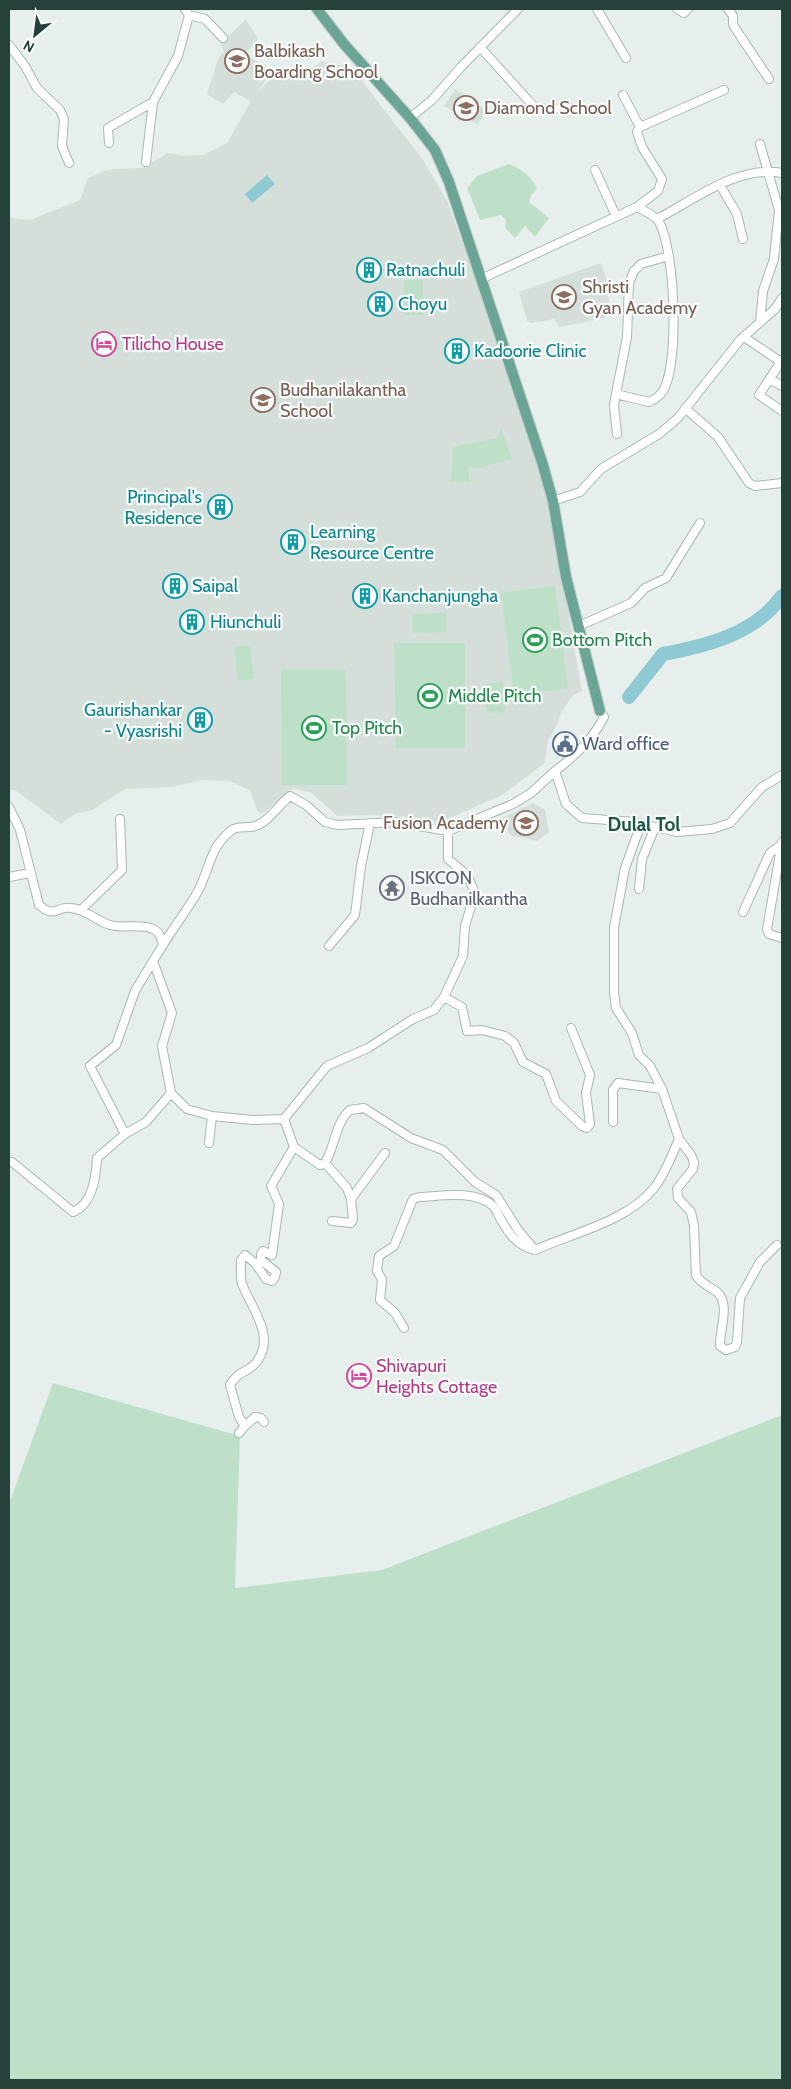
<svg xmlns="http://www.w3.org/2000/svg" width="791" height="2089" font-family="Cabin,sans-serif">
<style>
.built{fill:#d4dfda}
.green{fill:#bfe0c8}
.water{fill:#8ec9d4}
.lines{fill:none;stroke-linecap:round;stroke-linejoin:round}
.river{stroke:#8ec9d4;stroke-width:14}
.minor-casing{stroke:#a8b8b2;stroke-width:10}
.major-casing{stroke:#c2cac8;stroke-width:12}
.minor{stroke:#fff;stroke-width:8}
.major{stroke:#6aa596;stroke-width:10}
.labels{text-anchor:middle;dominant-baseline:central;stroke-width:4.5;stroke-linejoin:round;paint-order:stroke}
.education-label{font-size:18px;fill:#785e54;stroke:#f7fbf9;text-anchor:start}
.culture-label{font-size:18px;fill:#0d838f;stroke:#f7fbf9;text-anchor:start}
.hotel-label{font-size:18px;fill:#b23c85;stroke:#f7fbf9;text-anchor:start}
.leisure-label{font-size:18px;fill:#27864d;stroke:#f7fbf9;text-anchor:start}
.service-label{font-size:18px;fill:#4e5e75;stroke:#f7fbf9;text-anchor:start}
.worship-label{font-size:18px;fill:#5b616d;stroke:#f7fbf9;text-anchor:start}
.neighbourhood-label{font-size:19px;font-weight:bold;fill:#1f5548;stroke:#f7fbf9}
</style>
<rect width="100%" height="100%" fill="#e6efeb"/>
<path class="built" d="M 246,19 L 258,39 L 244,55 L 265,65 L 270,74 L 257,93 L 270,79 L 282,78 L 295,70 L 312,69 L 322,61 L 352,68 L 423,160 L 447,201 L 494,327 L 541,472 L 562,562 L 563,582 L 582,691 L 572,696 L 561,713 L 558,723 L 548,741 L 544,764 L 502,795 L 439,823 L 408,817 L 372,815 L 337,816 L 312,793 L 293,788 L 262,814 L 257,810 L 250,790 L 229,781 L 202,780 L 172,787 L 125,789 L 92,810 L 75,814 L 61,824 L 15,790 L 9,790 L 9,214 L 11,218 L 30,220 L 80,200 L 88,178 L 102,172 L 115,169 L 142,168 L 168,153 L 187,156 L 204,155 L 227,143 L 251,101 L 234,92 L 223,104 L 207,94 L 219,57 L 224,52 L 221,43 Z
M 455,89 L 486,110 L 478,124 L 465,118 L 462,120 L 456,113 L 444,106 Z
M 601,263 L 606,278 L 609,303 L 605,318 L 559,327 L 554,319 L 532,323 L 527,321 L 519,292 Z
M 533,803 L 545,810 L 549,832 L 537,841 L 510,835 L 502,818 Z"/>
<path class="green" d="M 509,164 C 522,170 532,176 537,189 L 531,195 L 529,202 L 549,218 L 535,237 L 525,226 L 515,238 L 505,228 L 506,220 L 501,215 L 480,220 L 467,188 L 477,176 Z
M 404,280 L 423,280 L 423,315 L 404,315 Z
M 501,428 L 512,459 L 480,468 L 469,467 L 469,482 L 451,482 L 453,447 L 497,438 Z
M 555,586 L 568,688 L 514,695 L 501,593 Z
M 446,613 L 446,632 L 413,633 L 412,614 Z
M 394,643 L 465,643 L 465,748 L 396,748 Z
M 250,645 L 254,679 L 238,681 L 234,647 Z
M 281,670 L 346,670 L 347,785 L 282,785 Z
M 503,682 L 505,712 L 487,713 L 485,684 Z
M 53,1383 L 240,1436 L 235,1588 L 382,1570 L 782,1415 L 782,2080 L 9,2080 L 9,1504 Z"/>
<path class="water" d="M 267,175 L 275,184 L 252,203 L 245,194 Z"/>
<g class="lines">
<path class="river" d="M 629,697 L 663,654 C 706,646 755,634 782,596"/>
<defs>
<path id="minor" d="M 597,9 L 626,58
M 677,9 L 684,13 L 688,9
M 728,9 L 733,16 L 733,25 L 769,79
M 189,15 L 205,19 L 223,38
M 9,45 L 25,66 L 37,88 L 60,110 L 64,119 L 62,146 L 69,163
M 480,47 L 536,109 L 583,108
M 623,95 L 640,127
M 410,118 L 432,100 L 461,67 L 518,9
M 109,143 L 108,128 L 153,102
M 146,162 L 153,102 L 178,56 L 189,15 L 185,9
M 595,170 L 616,216
M 720,185 L 737,214 L 743,239
M 637,207 C 644,211 655,215 659,222 C 675,250 679,356 665,387 C 662,395 656,399 649,402 L 616,394 L 627,337 L 629,283 L 634,271 L 641,264 L 669,256
M 657,219 C 695,199 738,165 782,173
M 481,279 L 637,207 L 658,191 L 662,179 L 642,147 L 637,132 L 640,127 L 724,90
M 760,322 L 763,291 L 774,259 L 779,210 L 760,144
M 744,337 L 781,362
M 782,360 L 759,395 L 782,411
M 770,379 L 782,386
M 616,394 L 614,405 L 617,434
M 685,408 L 718,437 L 749,483 L 755,486 L 782,483
M 553,501 L 580,492 L 601,469 L 659,434 L 678,418 L 740,340 L 775,309 L 782,298
M 579,626 L 631,603 L 645,588 L 666,578 L 700,523
M 600,711 L 604,717 C 593,739 574,757 555,771 L 566,804 L 582,818 L 634,822 L 677,832 L 712,829 L 730,823 L 762,787 L 782,775
M 9,807 L 20,830 L 39,905 C 56,919 55,906 71,908 C 86,909 96,921 110,925 C 124,929 140,923 153,929 C 160,932 161,938 163,945 L 153,961 L 172,1013 L 162,1046 L 171,1093 L 187,1109 L 212,1116 L 253,1120 L 284,1119 L 327,1066 L 368,1048 L 413,1019 L 434,1010 L 444,997 L 463,956 L 465,926 L 475,893 L 467,875 L 448,859 L 448,831 L 513,804 L 531,793 L 555,771
M 641,824 L 625,868 L 614,928 L 614,992 L 616,1008 L 632,1033 L 639,1055 L 650,1066 L 662,1089 L 679,1139 L 691,1155 L 694,1162 L 693,1169 L 677,1189 L 678,1198 L 691,1212 L 694,1226 L 696,1275 C 701,1284 709,1286 717,1292 C 731,1304 719,1331 720,1346 L 726,1350 L 735,1347 L 737,1342 L 740,1298 L 760,1262 L 777,1245
M 782,842 L 767,929 L 769,934 L 782,938
M 9,877 L 30,873
M 639,889 L 642,859 L 655,827
M 81,910 L 122,870 L 120,819
M 743,912 L 770,853 L 782,844
M 163,945 C 174,927 187,910 197,893 C 210,870 209,847 232,830 C 239,825 247,829 255,826 C 269,822 278,805 290,796 L 306,805 L 325,822 L 338,825 L 395,822 L 448,831
M 329,946 L 355,915 L 361,866 L 370,823
M 444,997 L 462,1007 L 467,1031 L 482,1030 L 505,1036 L 514,1043 L 523,1062 L 546,1074 L 556,1101 L 582,1126 L 587,1128 L 590,1124 L 586,1093 L 590,1075 L 571,1028
M 284,1119 L 294,1147 L 320,1165 L 325,1163 C 335,1147 335,1123 350,1110 L 364,1108 L 411,1138 L 443,1150 L 475,1182 L 496,1195 L 518,1230 L 535,1250 C 517,1246 509,1234 500,1218 C 498,1214 495,1207 492,1205 C 473,1190 442,1196 420,1197 L 413,1199 L 394,1246 L 379,1256 L 377,1271 L 382,1279 L 380,1300 L 395,1313 L 404,1328
M 613,1122 L 613,1090 L 618,1083 L 662,1089
M 125,1134 L 90,1066 L 116,1045 L 135,991 L 153,961
M 209,1143 L 212,1116
M 12,1162 L 73,1212 C 93,1204 96,1176 97,1158 L 125,1134 L 146,1122 L 171,1093
M 325,1163 L 347,1188 L 351,1199 L 385,1153
M 332,1221 L 351,1223 L 353,1219 L 351,1199
M 535,1250 C 573,1233 628,1221 654,1188 C 665,1174 672,1155 679,1139
M 245,1426 L 255,1417 L 261,1418 L 264,1422
M 239,1433 L 245,1426 L 239,1417 L 230,1385 C 239,1369 250,1373 258,1360 C 275,1335 251,1307 242,1284 C 240,1277 241,1267 241,1260 L 245,1255 L 255,1263 L 266,1279 L 272,1281 L 275,1277 L 276,1272 L 261,1260 L 261,1254 L 263,1251 L 272,1255 L 279,1204 L 271,1186 L 294,1147"/>
<path id="major" d="M 317,9 L 344,44 L 410,118 L 435,150 L 449,182 L 542,462 L 553,501 L 566,577 L 600,711"/>
</defs>
<use href="#minor" class="minor-casing"/>
<use href="#major" class="major-casing"/>
<use href="#minor" class="minor"/>
<use href="#major" class="major"/>
</g>
<defs>
<symbol id="school-ring" viewBox="-11 -11 22 22"><circle r="9.5" fill="#f7fbf9" stroke="#8d6e63" stroke-width="1.5"/><path d="M0-5L7-2L0 1L-7-2ZM-4 1L0 2.5L4 1V4Q0 6-4 4Z" fill="#8d6e63"/></symbol>
<symbol id="building-ring" viewBox="-11 -11 22 22"><circle r="9.5" fill="#f7fbf9" stroke="#0f9aa8" stroke-width="1.5"/><path d="M-4-6H4V6H1V3H-1V6H-4ZM-2.5-4.3h1.7v1.8h-1.7ZM.8-4.3h1.7v1.8H.8ZM-2.5-1h1.7V.8h-1.7ZM.8-1h1.7V.8H.8Z" fill="#0f9aa8"/></symbol>
<symbol id="hotel-ring" viewBox="-11 -11 22 22"><circle r="9.5" fill="#f7fbf9" stroke="#d1479c" stroke-width="1.5"/><path d="M-6-4.5h1.5V1H6V5H4.5V3h-9V5H-6ZM-4 0a1.8 1.8 0 1 1 3.6 0ZM.5 0V-2.5h3Q6-2.5 6 0Z" fill="#d1479c"/></symbol>
<symbol id="stadium-ring" viewBox="-11 -11 22 22"><circle r="9.5" fill="#f7fbf9" stroke="#2e9e5b" stroke-width="1.5"/><path d="M0-5a6.5 5 0 1 0 0 10a6.5 5 0 1 0 0-10ZM-3.5-1.8h7v3.6h-7Z" fill="#2e9e5b"/></symbol>
<symbol id="civic-ring" viewBox="-11 -11 22 22"><circle r="9.5" fill="#f7fbf9" stroke="#5c6f8a" stroke-width="1.5"/><path d="M-.6-6.5H3V-4.5H.6V-3L4-1V1h2V6H-6V1h2V-1L-.6-3ZM-1.2 2.5V6h2.4V2.5Z" fill="#5c6f8a"/></symbol>
<symbol id="temple-ring" viewBox="-11 -11 22 22"><circle r="9.5" fill="#f7fbf9" stroke="#6b7280" stroke-width="1.5"/><path d="M0-6L5-2H3V0L6.5 2.5H4V6H1.5V3h-3V6H-4V2.5H-6.5L-3 0V-2H-5Z" fill="#6b7280"/></symbol>
</defs>
<g fill-rule="evenodd">
<use href="#school-ring" x="223" y="47" width="28" height="28"/>
<use href="#school-ring" x="452" y="94" width="28" height="28"/>
<use href="#building-ring" x="355" y="256" width="28" height="28"/>
<use href="#school-ring" x="550" y="283" width="28" height="28"/>
<use href="#building-ring" x="366" y="290" width="28" height="28"/>
<use href="#hotel-ring" x="90" y="330" width="28" height="28"/>
<use href="#building-ring" x="443" y="337" width="28" height="28"/>
<use href="#school-ring" x="249" y="386" width="28" height="28"/>
<use href="#building-ring" x="206" y="493" width="28" height="28"/>
<use href="#building-ring" x="279" y="528" width="28" height="28"/>
<use href="#building-ring" x="161" y="572" width="28" height="28"/>
<use href="#building-ring" x="351" y="582" width="28" height="28"/>
<use href="#building-ring" x="178" y="608" width="28" height="28"/>
<use href="#stadium-ring" x="521" y="626" width="28" height="28"/>
<use href="#stadium-ring" x="416" y="682" width="28" height="28"/>
<use href="#building-ring" x="186" y="706" width="28" height="28"/>
<use href="#stadium-ring" x="300" y="714" width="28" height="28"/>
<use href="#civic-ring" x="551" y="730" width="28" height="28"/>
<use href="#school-ring" x="512" y="809" width="28" height="28"/>
<use href="#temple-ring" x="378" y="874" width="28" height="28"/>
<use href="#hotel-ring" x="345" y="1362" width="28" height="28"/>
</g>
<g class="labels">
<g class="education-label">
<text x="254" y="51">Balbikash<tspan x="254" dy="21">Boarding School</tspan></text>
<text x="484" y="108">Diamond School</text>
<text x="582" y="287">Shristi<tspan x="582" dy="21">Gyan Academy</tspan></text>
<text x="280" y="390">Budhanilakantha<tspan x="280" dy="21">School</tspan></text>
<text x="508" y="823" text-anchor="end">Fusion Academy</text>
</g>
<g class="culture-label">
<text x="386" y="270">Ratnachuli</text>
<text x="398" y="304">Choyu</text>
<text x="474" y="351">Kadoorie Clinic</text>
<text x="202" y="497" text-anchor="end">Principal's<tspan x="202" dy="21">Residence</tspan></text>
<text x="310" y="532">Learning<tspan x="310" dy="21">Resource Centre</tspan></text>
<text x="192" y="586">Saipal</text>
<text x="382" y="596">Kanchanjungha</text>
<text x="210" y="622">Hiunchuli</text>
<text x="182" y="710" text-anchor="end">Gaurishankar<tspan x="182" dy="21">- Vyasrishi</tspan></text>
</g>
<g class="hotel-label">
<text x="122" y="344">Tilicho House</text>
<text x="376" y="1366">Shivapuri<tspan x="376" dy="21">Heights Cottage</tspan></text>
</g>
<g class="leisure-label">
<text x="552" y="640">Bottom Pitch</text>
<text x="448" y="696">Middle Pitch</text>
<text x="332" y="728">Top Pitch</text>
</g>
<g class="service-label">
<text x="582" y="744">Ward office</text>
</g>
<g class="worship-label">
<text x="410" y="878">ISKCON<tspan x="410" dy="21">Budhanilkantha</tspan></text>
</g>
<g class="neighbourhood-label">
<text x="644" y="824">Dulal Tol</text>
</g>
</g>
<rect width="791" height="2089" fill="none" stroke="#24423a" stroke-width="20"/>
<g transform="translate(35 35) rotate(209)" stroke="#f7fbf9" stroke-width="4" paint-order="stroke">
<path d="M0-4L9 19L0 12L-9 19Z" fill="#24423a"/>
<text y="-8" font-size="14" font-weight="bold" text-anchor="middle" fill="#24423a">N</text>
</g>
</svg>
